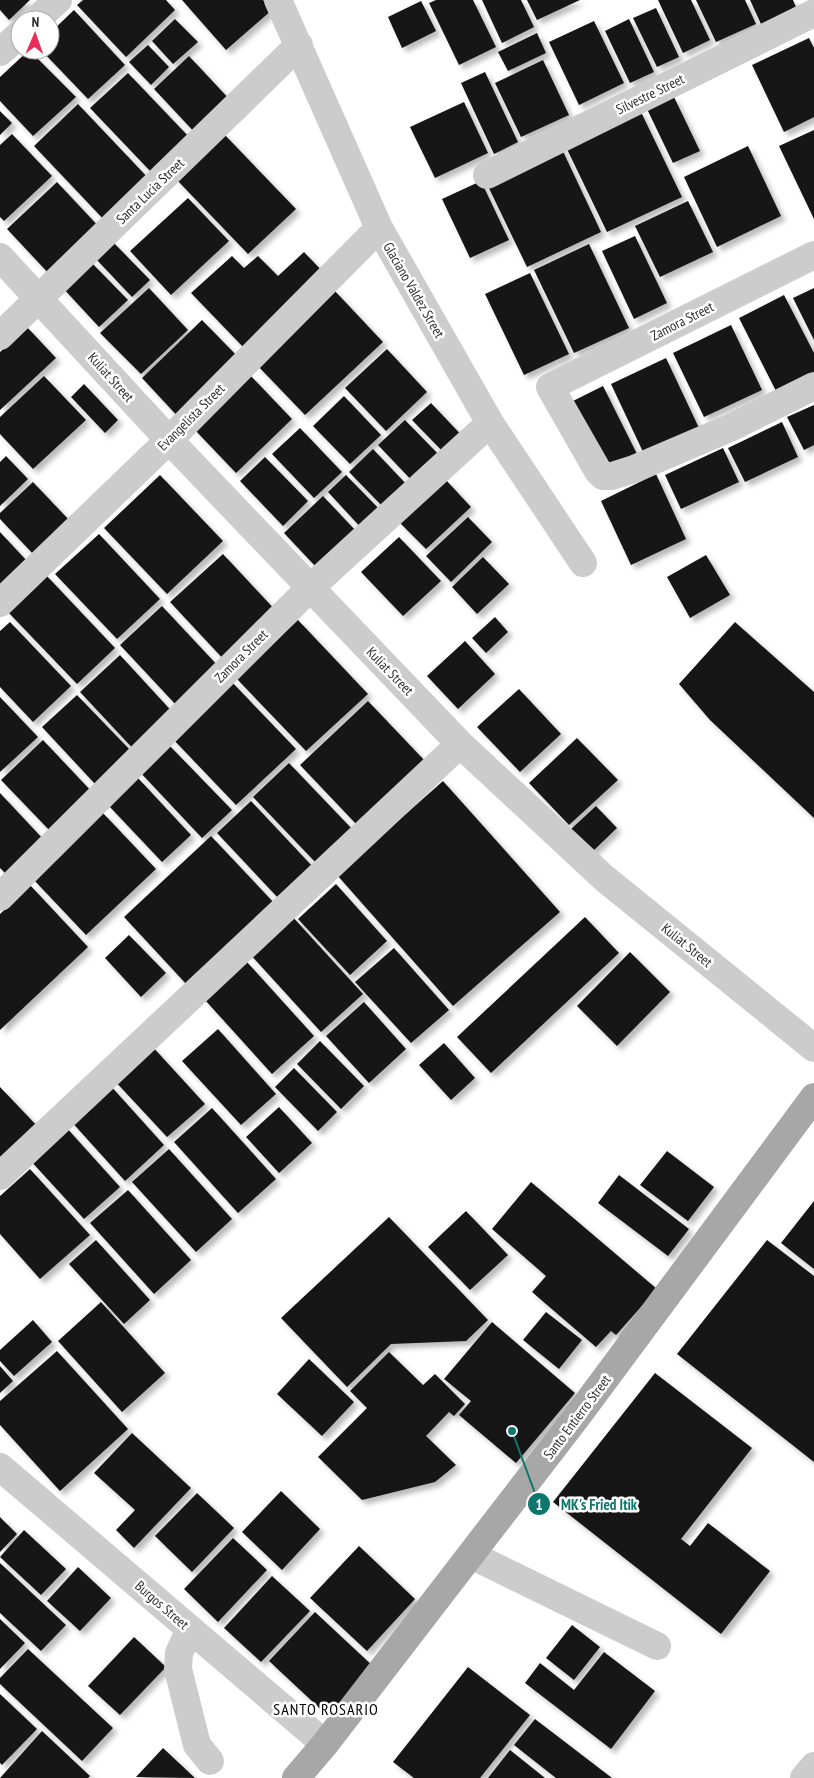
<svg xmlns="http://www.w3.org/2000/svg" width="814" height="1778" font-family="'PT Sans Narrow',sans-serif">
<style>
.building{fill:#161616;filter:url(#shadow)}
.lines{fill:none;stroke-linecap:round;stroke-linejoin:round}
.minor{stroke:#ccc;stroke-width:28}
.major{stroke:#a7a7a7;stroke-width:28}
.labels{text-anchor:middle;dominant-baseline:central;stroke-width:5;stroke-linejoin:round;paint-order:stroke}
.street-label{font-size:14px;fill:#2f2f2f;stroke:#fff}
.quarter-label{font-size:16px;letter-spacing:1px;fill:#000;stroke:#fff}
.leader{fill:none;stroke:#0f766e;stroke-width:2}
.callout-dot{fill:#0f766e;stroke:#fff;stroke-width:2}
.mark-label{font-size:15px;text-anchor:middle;font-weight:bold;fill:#fff}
.callout-label{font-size:15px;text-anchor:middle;font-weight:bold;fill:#0f766e;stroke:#fff;stroke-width:5;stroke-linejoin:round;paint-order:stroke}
</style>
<defs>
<filter id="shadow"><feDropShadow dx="4.5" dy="4.5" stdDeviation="2.5" flood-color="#0004"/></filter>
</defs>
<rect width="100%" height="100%" fill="#fff"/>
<path class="building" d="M 0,0 L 30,0 L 9,20 L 0,10 Z
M 83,0 L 166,0 L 175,10 L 126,57 L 77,5 Z
M 182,0 L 263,0 L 272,10 L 226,50 Z
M 436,0 L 473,0 L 496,47 L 459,65 L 429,3 Z
M 482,0 L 521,0 L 534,27 L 502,43 Z
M 527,0 L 580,0 L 537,20 Z
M 658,0 L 691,0 L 710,40 L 683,53 Z
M 696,0 L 745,0 L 756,24 L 716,42 Z
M 750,0 L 793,0 L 796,7 L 761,24 Z
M 421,1 L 436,31 L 402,48 L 388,17 Z
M 656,8 L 679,57 L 657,67 L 633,18 Z
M 74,10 L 125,65 L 88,99 L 41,50 L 50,50 L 50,33 Z
M 175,19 L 198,42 L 173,64 L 152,41 Z
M 629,19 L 654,72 L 630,83 L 605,31 Z
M 594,21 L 624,83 L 579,105 L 549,42 Z
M 537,33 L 546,53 L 508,71 L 498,52 Z
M 809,38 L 814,48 L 814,117 L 784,132 L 752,65 Z
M 148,45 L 169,67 L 151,85 L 129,62 Z
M 29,50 L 76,97 L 33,136 L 0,101 L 0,77 Z
M 189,56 L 233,103 L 198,136 L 154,89 Z
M 543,60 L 569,115 L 521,137 L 495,83 Z
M 485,72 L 518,142 L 494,154 L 461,83 Z
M 128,73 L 190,138 L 152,173 L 90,108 Z
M 674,97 L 700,151 L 673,163 L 647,109 Z
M 464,102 L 488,153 L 435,178 L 410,127 Z
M 78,104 L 152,182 L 108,224 L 34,146 Z
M 640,110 L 682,197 L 607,232 L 565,145 Z
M 0,111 L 12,123 L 0,135 Z
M 814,130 L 814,219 L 779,146 Z
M 223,133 L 296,209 L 248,254 L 175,178 Z
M 12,134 L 52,176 L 4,221 L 0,217 L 0,145 Z
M 560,145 L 601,232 L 527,267 L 485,180 Z
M 748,146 L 781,216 L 717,247 L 684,177 Z
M 481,181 L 509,240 L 470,258 L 442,199 Z
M 57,182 L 102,230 L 52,277 L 7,229 Z
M 188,198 L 229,241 L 171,295 L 130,251 Z
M 688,201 L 713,252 L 660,277 L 635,226 Z
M 635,236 L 667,303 L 634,319 L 602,251 Z
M 112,241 L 150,280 L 132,297 L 95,258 Z
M 589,244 L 629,328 L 574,353 L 534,270 Z
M 304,252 L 326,275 L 246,350 L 191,293 L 232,256 L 244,268 L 258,256 L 278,276 Z
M 89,260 L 128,300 L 99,327 L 61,286 Z
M 530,273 L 569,354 L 524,375 L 485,294 Z
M 149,288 L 188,330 L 141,374 L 100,333 Z
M 814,288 L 814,340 L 793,298 Z
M 334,290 L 383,342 L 305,415 L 256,364 Z
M 784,295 L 814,353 L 814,376 L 778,395 L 739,318 Z
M 202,320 L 243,362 L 182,421 L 142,378 Z
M 731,325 L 762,390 L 704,417 L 673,353 Z
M 27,327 L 56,358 L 0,410 L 0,352 Z
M 387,349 L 427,392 L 386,431 L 345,388 Z
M 666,358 L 699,428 L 644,454 L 611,384 Z
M 44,376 L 86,420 L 33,469 L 0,434 L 0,417 Z
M 251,376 L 292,419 L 236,473 L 194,429 Z
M 84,384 L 118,420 L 105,433 L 71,397 Z
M 603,386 L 638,456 L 604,473 L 569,403 Z
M 344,396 L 381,435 L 350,464 L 313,426 Z
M 431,403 L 468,442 L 450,459 L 412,420 Z
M 814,405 L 814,445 L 804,450 L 787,417 Z
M 405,420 L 445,461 L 418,487 L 378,445 Z
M 782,422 L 798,457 L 745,482 L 728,448 Z
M 300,428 L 342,472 L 314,498 L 272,454 Z
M 723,448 L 739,482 L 681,509 L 665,475 Z
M 373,449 L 409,487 L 385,509 L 349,472 Z
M 6,456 L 28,479 L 0,506 L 0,462 Z
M 265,457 L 308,501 L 283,526 L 240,481 Z
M 656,474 L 686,539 L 631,565 L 601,501 Z
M 160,475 L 223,541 L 167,594 L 104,528 Z
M 346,475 L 384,514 L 365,532 L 328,492 Z
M 446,480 L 471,507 L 426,549 L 400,523 Z
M 33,482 L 71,522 L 35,556 L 0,519 L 0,513 Z
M 323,496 L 356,531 L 317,568 L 284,533 Z
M 468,517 L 492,542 L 451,582 L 426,556 Z
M 0,532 L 27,561 L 0,587 Z
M 99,534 L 160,599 L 117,639 L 55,574 Z
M 399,537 L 441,581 L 403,616 L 361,572 Z
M 223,554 L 279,614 L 227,663 L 170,602 Z
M 706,555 L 730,595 L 690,618 L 667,577 Z
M 483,557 L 509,584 L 477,614 L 452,587 Z
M 46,575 L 115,648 L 77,684 L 7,611 Z
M 162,606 L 220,668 L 178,707 L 120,645 Z
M 495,617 L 508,632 L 486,653 L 472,638 Z
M 298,620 L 368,694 L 306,751 L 236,678 Z
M 10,622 L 71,686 L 33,722 L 0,687 L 0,631 Z
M 735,622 L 814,692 L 814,818 L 710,720 L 679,684 Z
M 465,641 L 495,674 L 458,709 L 427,676 Z
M 120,655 L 177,717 L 138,754 L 80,692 Z
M 231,681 L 296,749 L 236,805 L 171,737 Z
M 519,689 L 561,734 L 520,772 L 477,727 Z
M 77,695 L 132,752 L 96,785 L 42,727 Z
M 0,697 L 38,737 L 0,772 Z
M 368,701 L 426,762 L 358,826 L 300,765 Z
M 577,738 L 618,780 L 569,825 L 529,783 Z
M 43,740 L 94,794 L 52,833 L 1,780 Z
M 167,743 L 232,810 L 202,838 L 138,770 Z
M 289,763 L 354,831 L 318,865 L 253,797 Z
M 138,778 L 191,835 L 162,862 L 109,806 Z
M 443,781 L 560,912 L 453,1006 L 337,875 Z
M 0,793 L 45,841 L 8,876 L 0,868 Z
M 251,801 L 314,868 L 280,900 L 217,833 Z
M 596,806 L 617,828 L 592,852 L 570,830 Z
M 103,813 L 156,869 L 86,935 L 33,879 Z
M 211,836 L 276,905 L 189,987 L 124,917 Z
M 336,884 L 387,941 L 350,975 L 298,919 Z
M 30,885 L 88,947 L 0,1030 L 0,914 Z
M 291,915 L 363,994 L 321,1032 L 249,953 Z
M 585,917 L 619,953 L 491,1073 L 457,1037 Z
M 129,935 L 166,973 L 141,997 L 105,958 Z
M 394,948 L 449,1010 L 411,1043 L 355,982 Z
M 630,952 L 670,992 L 617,1046 L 577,1006 Z
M 247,962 L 314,1036 L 272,1074 L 205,1000 Z
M 364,1002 L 406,1049 L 369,1083 L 326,1036 Z
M 218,1029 L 276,1094 L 241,1125 L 182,1061 Z
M 320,1041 L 364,1086 L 341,1109 L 297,1064 Z
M 444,1043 L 475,1078 L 451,1100 L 419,1065 Z
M 151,1045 L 205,1104 L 167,1137 L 113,1079 Z
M 294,1068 L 337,1112 L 318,1131 L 275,1087 Z
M 109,1084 L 164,1145 L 125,1181 L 69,1119 Z
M 0,1087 L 41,1130 L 0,1168 Z
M 279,1107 L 312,1143 L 279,1173 L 246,1137 Z
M 212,1108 L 276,1179 L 238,1213 L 174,1142 Z
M 65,1126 L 120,1187 L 84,1219 L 29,1159 Z
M 169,1149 L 232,1219 L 196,1252 L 132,1182 Z
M 667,1151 L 714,1187 L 688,1221 L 640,1185 Z
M 30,1169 L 90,1235 L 40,1279 L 0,1234 L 0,1196 Z
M 619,1175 L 689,1229 L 668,1256 L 598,1203 Z
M 531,1182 L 657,1289 L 616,1335 L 611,1331 L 596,1347 L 532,1292 L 546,1276 L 492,1229 Z
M 128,1190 L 191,1260 L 154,1294 L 90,1223 Z
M 814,1201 L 814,1269 L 781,1243 Z
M 466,1211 L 508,1255 L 470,1290 L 428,1247 Z
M 389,1217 L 488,1320 L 466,1341 L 391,1344 L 347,1387 L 281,1318 Z
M 96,1240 L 150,1300 L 124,1324 L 69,1264 Z
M 767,1240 L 814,1276 L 814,1462 L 677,1354 Z
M 101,1302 L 165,1373 L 122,1412 L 58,1341 Z
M 546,1312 L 582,1340 L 559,1369 L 523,1340 Z
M 33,1320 L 52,1342 L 14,1376 L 0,1361 L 0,1350 Z
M 492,1322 L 575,1393 L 516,1463 L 459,1415 L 471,1401 L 444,1379 Z
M 57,1351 L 128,1429 L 60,1491 L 0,1425 L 0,1401 Z
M 389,1352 L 423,1385 L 435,1374 L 465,1404 L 454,1416 L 449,1412 L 426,1436 L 456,1465 L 435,1482 L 362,1500 L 318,1457 L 367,1408 L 350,1391 Z
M 309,1359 L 354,1402 L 322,1436 L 277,1394 Z
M 0,1366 L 13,1381 L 0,1393 Z
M 655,1373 L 752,1448 L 681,1539 L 690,1546 L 708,1523 L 770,1571 L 721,1634 L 553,1502 Z
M 132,1433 L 191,1488 L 134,1548 L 116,1530 L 135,1510 L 94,1473 Z
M 281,1491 L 320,1529 L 282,1570 L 242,1532 Z
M 197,1493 L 234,1528 L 192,1572 L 155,1536 Z
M 0,1517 L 17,1534 L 0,1552 Z
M 24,1530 L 66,1569 L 41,1595 L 0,1557 Z
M 233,1538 L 267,1570 L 218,1622 L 184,1589 Z
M 359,1546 L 415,1599 L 367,1651 L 310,1598 Z
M 0,1563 L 66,1625 L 41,1651 L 0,1613 Z
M 78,1567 L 111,1598 L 80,1631 L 47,1601 Z
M 272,1576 L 310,1611 L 261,1662 L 224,1628 Z
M 315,1612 L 375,1668 L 329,1717 L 269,1661 Z
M 0,1619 L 25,1643 L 0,1669 Z
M 572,1625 L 600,1647 L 574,1680 L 546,1658 Z
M 134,1637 L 166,1667 L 120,1715 L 88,1686 Z
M 28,1649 L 113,1728 L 82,1761 L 0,1684 L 0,1678 Z
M 604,1652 L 655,1691 L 611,1749 L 525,1683 L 540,1663 L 574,1690 Z
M 468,1667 L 530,1715 L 480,1778 L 414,1778 L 393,1762 Z
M 0,1694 L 37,1729 L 2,1765 L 0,1763 Z
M 535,1719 L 612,1778 L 556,1778 L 514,1745 Z
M 42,1731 L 90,1776 L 88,1778 L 0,1778 Z
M 163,1748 L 195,1778 L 136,1777 Z
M 510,1750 L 545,1778 L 488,1778 Z"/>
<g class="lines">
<path class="minor" d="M 278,0 L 379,228 L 490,423 L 583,563
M 36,20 L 58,0
M 0,52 L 20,34
M 487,175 L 814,13
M 814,255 L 550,387 L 598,471 L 603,476 L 612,476 L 634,469 L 730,428 L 814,386
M 0,257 L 169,440 L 460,744 L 604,878 L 814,1048
M 0,336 L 299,45
M 0,603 L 169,440 L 379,228
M 0,897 L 310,588 L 490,423
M 0,1176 L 460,744
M 0,1467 L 325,1744
M 471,1555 L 657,1646
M 190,1629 L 179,1653 L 178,1669 L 197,1745 L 210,1761
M 804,1778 L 814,1766"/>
<path class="major" d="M 296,1778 L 325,1744 L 579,1414 L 814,1097"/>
</g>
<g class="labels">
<g class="street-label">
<text transform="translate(650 94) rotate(-26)">Silvestre Street</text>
<text transform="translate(150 191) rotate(-44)">Santa Lucia Street</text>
<text transform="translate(414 290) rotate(60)">Glaciano Valdez Street</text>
<text transform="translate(682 321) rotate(-27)">Zamora Street</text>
<text transform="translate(111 377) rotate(48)">Kuliat Street</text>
<text transform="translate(191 417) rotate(-45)">Evangelista Street</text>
<text transform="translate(241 656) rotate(-45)">Zamora Street</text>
<text transform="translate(390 671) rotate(46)">Kuliat Street</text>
<text transform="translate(687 945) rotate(39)">Kuliat Street</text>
<text transform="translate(577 1417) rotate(-53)">Santo Entierro Street</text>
<text transform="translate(162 1605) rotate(41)">Burgos Street</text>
</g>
<g class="quarter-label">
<text x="326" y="1709">SANTO ROSARIO</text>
</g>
</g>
<path class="leader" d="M512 1431L539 1504"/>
<g class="callout-dot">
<circle cx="512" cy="1431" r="5"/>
<circle cx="539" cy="1504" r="12"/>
</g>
<g class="mark-label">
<text x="539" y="1510">1</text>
</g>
<g class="callout-label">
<text x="599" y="1510">MK's Fried Itik</text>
</g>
<g transform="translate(35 35) rotate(2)"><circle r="24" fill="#ffffff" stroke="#acacac"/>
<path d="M0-4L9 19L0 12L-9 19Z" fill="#e82e59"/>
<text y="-8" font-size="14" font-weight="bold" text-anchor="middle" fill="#2f2f2f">N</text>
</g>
</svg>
